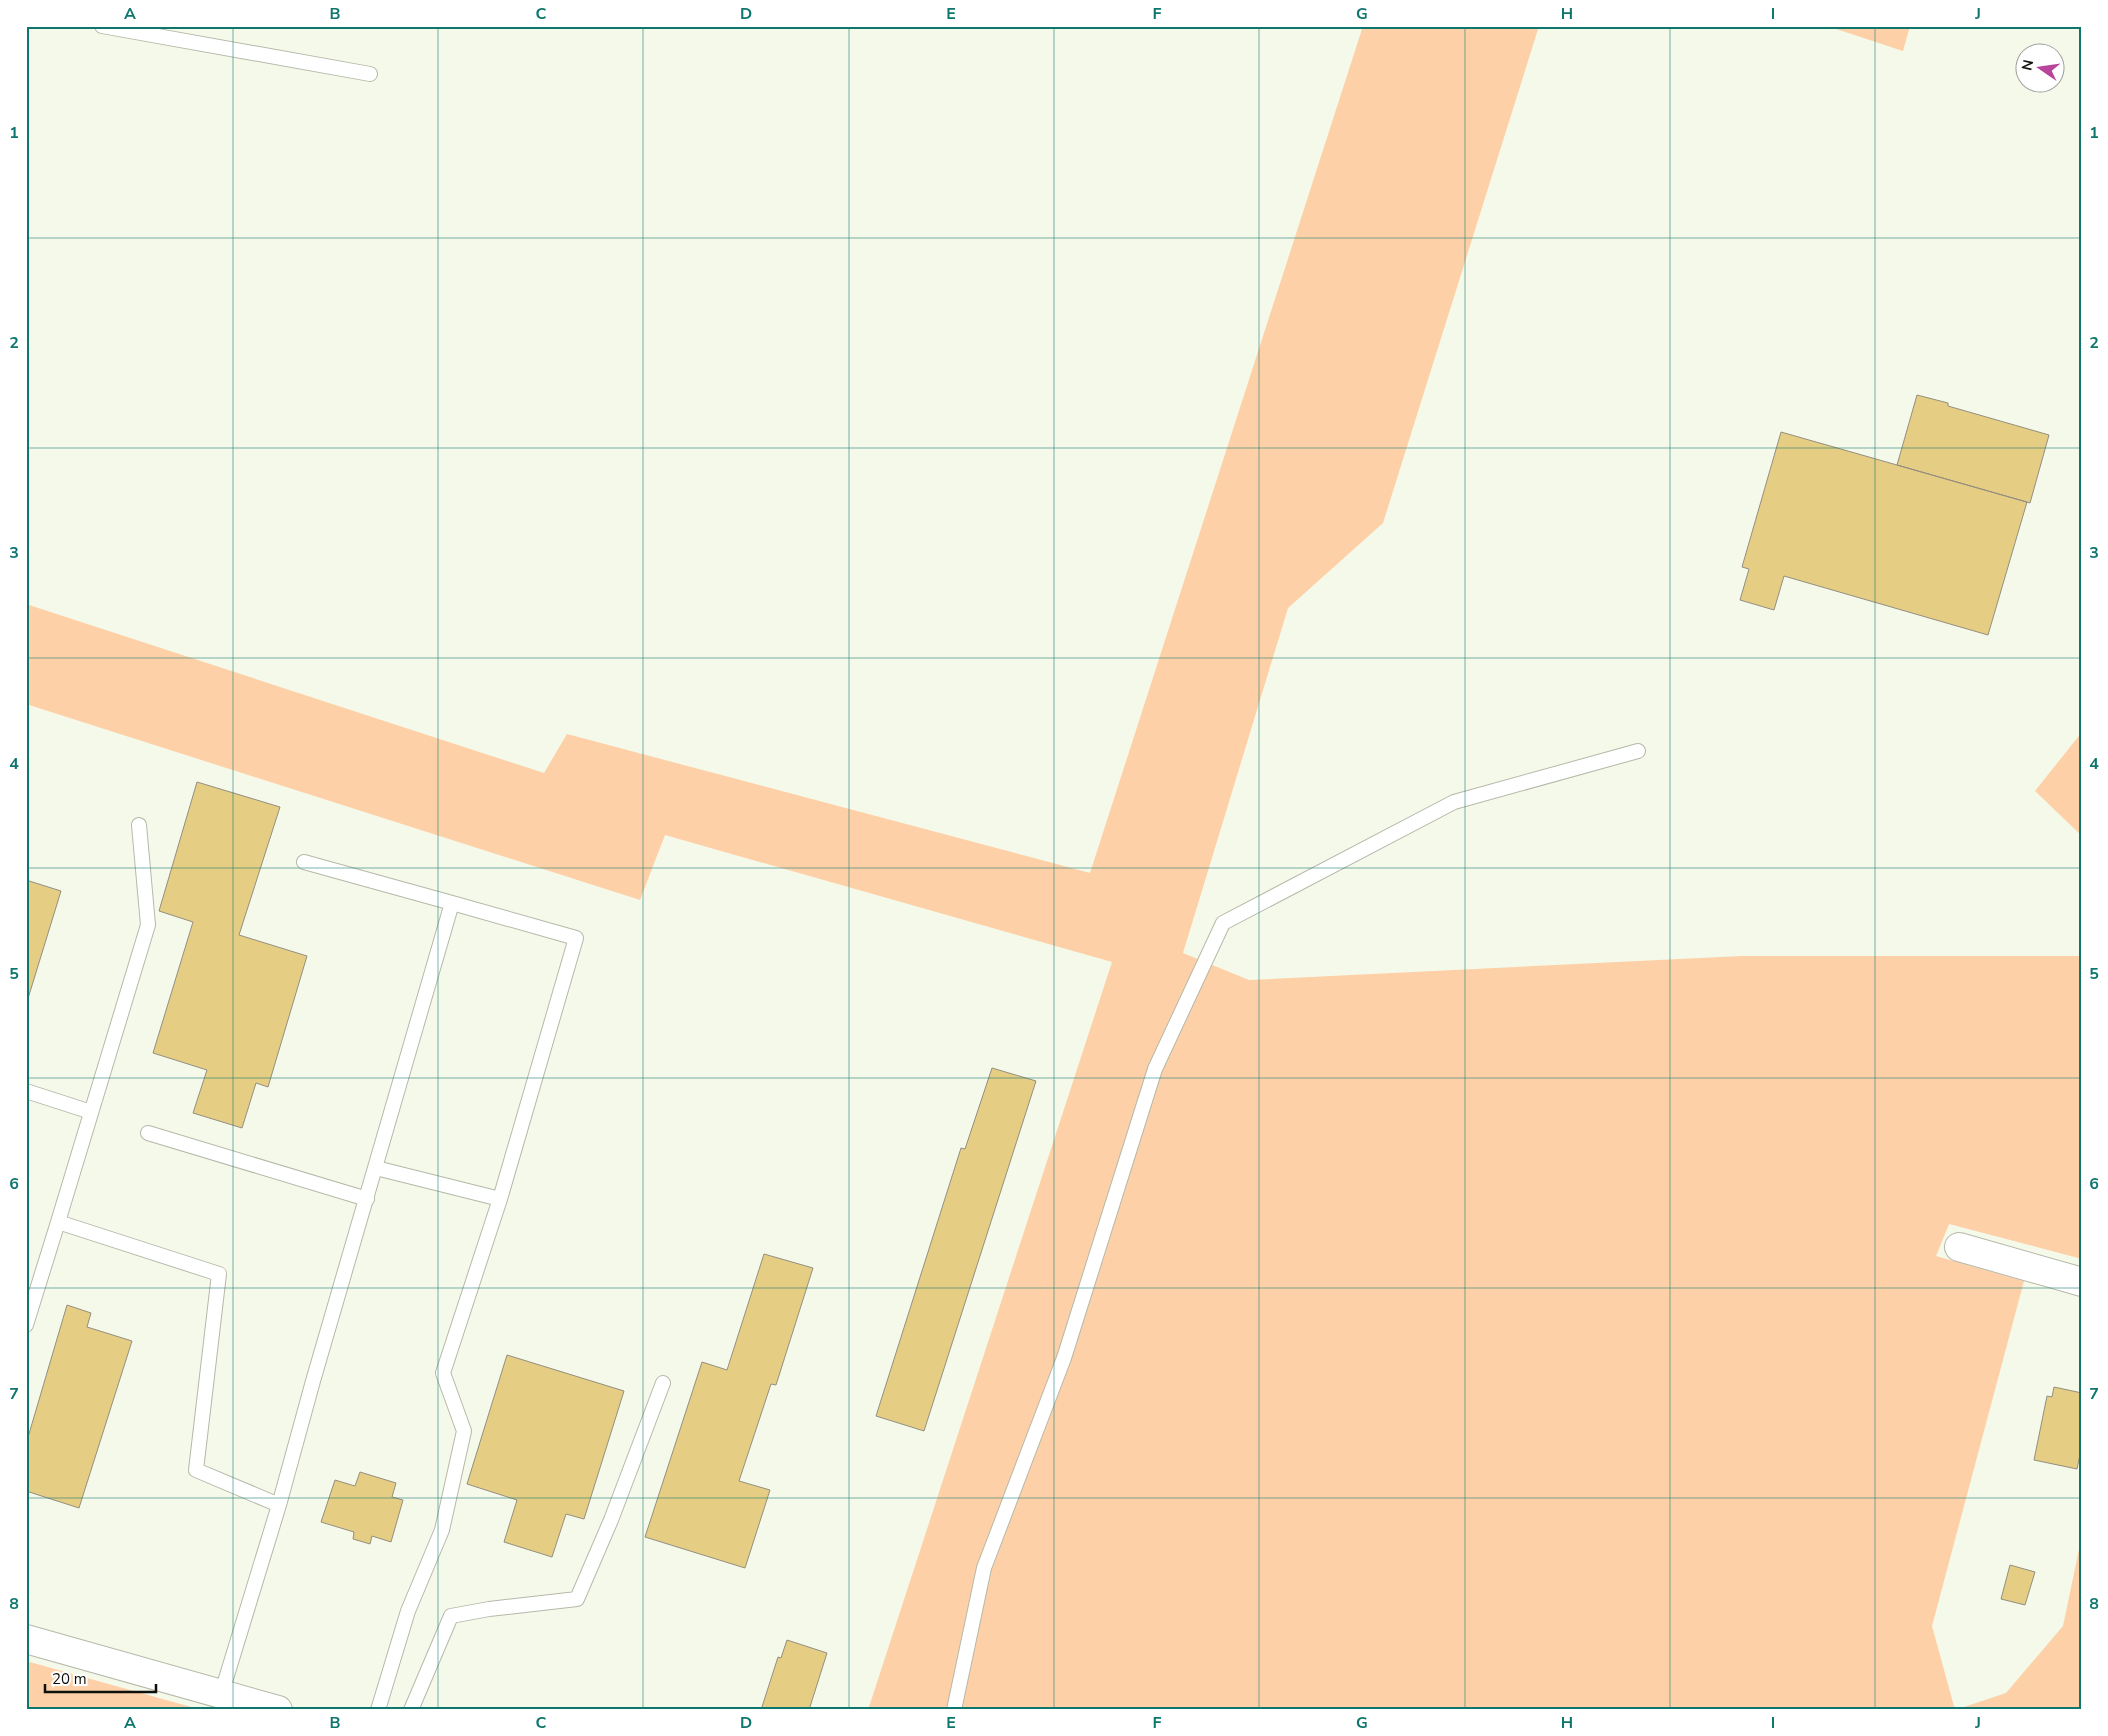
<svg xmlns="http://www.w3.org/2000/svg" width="2108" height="1736" font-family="'Nunito Sans',sans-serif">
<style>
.green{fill:#fed0a7}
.building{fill:#e5cd84;stroke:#948f80}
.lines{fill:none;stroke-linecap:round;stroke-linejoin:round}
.lane-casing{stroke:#b5b9a9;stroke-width:16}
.street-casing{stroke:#b5b9a9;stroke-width:30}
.lane{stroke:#fff;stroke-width:14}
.street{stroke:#fff;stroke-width:28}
.grid{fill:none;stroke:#0f766e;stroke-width:1;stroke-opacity:0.55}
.neatline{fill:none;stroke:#0f766e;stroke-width:2}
.grid-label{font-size:16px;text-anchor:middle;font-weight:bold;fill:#0f766e}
</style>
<rect width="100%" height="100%" fill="#f4f9e9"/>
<path class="green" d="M 1363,26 L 1539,26 L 1383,523 L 1288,608 L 1183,953 L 1249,980 L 1742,956 L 2082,956 L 2082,1259 L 1949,1224 L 1936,1256 L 2024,1281 L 1932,1626 L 1955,1710 L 868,1710 L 1112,962 L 665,835 L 640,900 L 26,704 L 26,604 L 544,773 L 567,734 L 1090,873 Z
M 1827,26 L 1910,26 L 1903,51 Z
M 2082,732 L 2082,836 L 2035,791 Z
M 2082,1535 L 2082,1710 L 1955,1710 L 2006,1693 L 2063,1626 Z
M 26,1661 L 202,1710 L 26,1710 Z"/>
<path class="building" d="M 1917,395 L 1948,403 L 1948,406 L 2049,435 L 2030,503 L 1897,465 Z
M 1781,432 L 2027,502 L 1988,635 L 1784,576 L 1774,610 L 1740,600 L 1749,569 L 1742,567 Z
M 197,782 L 280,807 L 239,935 L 307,956 L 268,1087 L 256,1083 L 242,1128 L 193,1113 L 207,1070 L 153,1053 L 193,922 L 159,911 Z
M 26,880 L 61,891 L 26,1005 Z
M 992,1068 L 1036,1081 L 924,1431 L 876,1416 L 961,1148 L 965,1149 Z
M 764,1254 L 813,1268 L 776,1385 L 771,1384 L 739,1481 L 770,1490 L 745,1568 L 645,1537 L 702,1362 L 727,1370 Z
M 67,1305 L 91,1313 L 87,1327 L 132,1341 L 79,1508 L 26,1491 L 26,1444 Z
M 507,1355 L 624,1391 L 584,1519 L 566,1514 L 552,1557 L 504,1542 L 517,1500 L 467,1484 Z
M 2054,1387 L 2082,1393 L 2082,1445 L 2077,1469 L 2034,1460 L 2047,1396 L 2052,1397 Z
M 360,1472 L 396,1483 L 392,1497 L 403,1500 L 391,1542 L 372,1536 L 370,1544 L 353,1539 L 354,1532 L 321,1522 L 335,1480 L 355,1486 Z
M 2010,1565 L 2035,1572 L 2025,1605 L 2001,1599 Z
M 787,1640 L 827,1653 L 809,1710 L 761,1710 L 778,1657 L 781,1658 Z"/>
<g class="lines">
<defs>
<path id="lane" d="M 102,26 L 370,74
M 26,1091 L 91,1112
M 148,1133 L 367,1199
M 376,1168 L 500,1199 L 576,938 L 452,903
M 58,1222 L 148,925 L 139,825
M 26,1325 L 58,1222 L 219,1274 L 196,1470 L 279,1505 L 221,1695
M 279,1505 L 313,1381 L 452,903 L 304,862
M 378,1710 L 408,1611 L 442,1530 L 464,1431 L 443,1373 L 500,1199
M 411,1710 L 451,1616 L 489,1609 L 577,1599 L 611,1520 L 663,1383
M 954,1710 L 984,1568 L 1064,1358 L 1155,1069 L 1223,923 L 1454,802 L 1638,751"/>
<path id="street" d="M 1959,1247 L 2082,1282
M 26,1639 L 278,1710"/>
</defs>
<use href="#lane" class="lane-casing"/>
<use href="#street" class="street-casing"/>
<use href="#lane" class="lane"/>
<use href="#street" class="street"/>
</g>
<path class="grid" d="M 233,26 L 233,1710M 438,26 L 438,1710M 643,26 L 643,1710M 849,26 L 849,1710M 1054,26 L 1054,1710M 1259,26 L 1259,1710M 1465,26 L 1465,1710M 1670,26 L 1670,1710M 1875,26 L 1875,1710M 26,238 L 2082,238M 26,448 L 2082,448M 26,658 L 2082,658M 26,868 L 2082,868M 26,1078 L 2082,1078M 26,1288 L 2082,1288M 26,1498 L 2082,1498"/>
<rect width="2108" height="1736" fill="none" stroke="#ffffff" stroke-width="55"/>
<g transform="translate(2040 68) rotate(283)"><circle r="24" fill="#ffffff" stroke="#9f9f9d"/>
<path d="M0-4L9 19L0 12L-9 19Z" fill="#b8449c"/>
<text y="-8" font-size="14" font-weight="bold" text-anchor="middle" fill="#0f100b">N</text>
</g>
<path d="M45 1684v8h111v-8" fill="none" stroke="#0f100b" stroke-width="2.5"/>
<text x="52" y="1684" font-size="15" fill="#0f100b" stroke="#ffffff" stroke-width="4" paint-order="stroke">20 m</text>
<rect x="28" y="28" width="2052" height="1680" class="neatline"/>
<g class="grid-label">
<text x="130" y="19">A</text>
<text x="335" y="19">B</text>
<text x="541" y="19">C</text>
<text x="746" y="19">D</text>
<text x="951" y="19">E</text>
<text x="1157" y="19">F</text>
<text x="1362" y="19">G</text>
<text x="1567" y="19">H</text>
<text x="1773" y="19">I</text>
<text x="1978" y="19">J</text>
<text x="14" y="138">1</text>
<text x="2094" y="138">1</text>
<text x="14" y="348">2</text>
<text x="2094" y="348">2</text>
<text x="14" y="558">3</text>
<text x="2094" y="558">3</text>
<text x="14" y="769">4</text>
<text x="2094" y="769">4</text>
<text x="14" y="979">5</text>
<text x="2094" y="979">5</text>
<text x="14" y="1189">6</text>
<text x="2094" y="1189">6</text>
<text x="14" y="1399">7</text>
<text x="2094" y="1399">7</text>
<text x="14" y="1609">8</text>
<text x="2094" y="1609">8</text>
<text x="130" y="1728">A</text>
<text x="335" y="1728">B</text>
<text x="541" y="1728">C</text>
<text x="746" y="1728">D</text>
<text x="951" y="1728">E</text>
<text x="1157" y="1728">F</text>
<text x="1362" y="1728">G</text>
<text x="1567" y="1728">H</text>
<text x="1773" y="1728">I</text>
<text x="1978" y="1728">J</text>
</g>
</svg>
